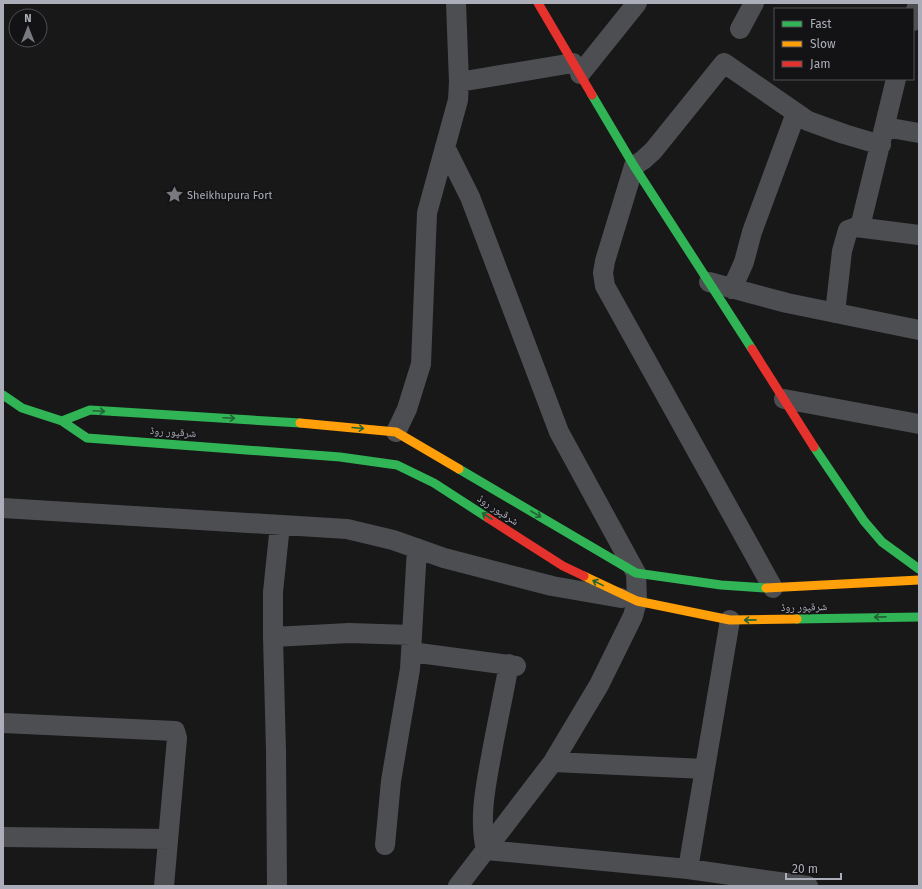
<svg xmlns="http://www.w3.org/2000/svg" width="922" height="889" font-family="'Fira Sans','Noto Naskh Arabic',sans-serif">
<style>
.lines{fill:none;stroke-linecap:round;stroke-linejoin:round}
.street{stroke:#4d4e51;stroke-width:20}
.fast{stroke:#30b455;stroke-width:9}
.slow{stroke:#ff9f0a;stroke-width:9}
.jam{stroke:#e5322d;stroke-width:9}
.oneway{stroke:#226334}
.labels{text-anchor:middle;dominant-baseline:central;stroke-width:3;stroke-linejoin:round;paint-order:stroke}
.poi-label{font-size:11px;fill:#abaeb8;stroke:#131214;text-anchor:start}
.street-label{font-size:11px;fill:#abaeb8;stroke:#131214}
</style>
<rect width="100%" height="100%" fill="#181818"/>
<g class="lines">
<path class="street" d="M 456,3 L 459,82
M 913,21 L 918,3
M 740,29 L 754,3
M 580,74 L 637,3
M 885,127 L 919,133
M 445,147 L 470,197 L 559,432 L 636,573 L 637,601 L 633,616 L 599,685 L 553,762 L 458,886
M 860,227 L 896,79
M 709,282 L 787,303 L 919,330
M 732,289 L 744,262 L 752,232 L 796,113
M 835,313 L 842,251 L 848,230 L 856,227 L 919,235
M 784,399 L 919,424
M 396,432 L 407,409 L 421,364 L 427,213 L 458,100 L 459,82 L 573,63
M 3,508 L 347,529 L 393,540 L 444,558 L 552,586 L 621,598
M 773,588 L 605,286 L 603,273 L 605,261 L 634,166 L 643,160 L 653,151 L 724,63 L 808,121 L 844,134 L 881,145
M 273,637 L 349,633 L 412,635
M 411,652 L 516,666
M 509,664 C 504,692 498,719 493,746 C 487,780 478,816 486,850 L 688,869 L 808,886
M 3,723 L 175,731 L 177,738 L 164,886
M 553,762 L 705,769
M 3,837 L 168,839
M 385,845 L 391,781 L 410,669 L 417,548
M 688,869 L 730,620
M 277,886 L 276,751 L 273,637 L 273,592 L 280,525"/>
<path class="fast" d="M 592,95 L 634,166 L 752,349
M 3,395 L 22,408 L 62,421 L 87,438 L 340,457 L 397,465 L 434,483 L 488,518
M 62,421 L 90,410 L 300,423
M 814,447 L 864,521 L 882,542 L 919,569
M 459,469 L 636,573 L 721,585 L 766,588
M 797,619 L 919,617"/>
<path class="slow" d="M 300,423 L 396,432 L 459,469
M 584,576 L 637,601 L 730,620 L 797,619
M 766,588 L 919,580"/>
<path class="jam" d="M 538,3 L 592,95
M 752,349 L 814,447
M 488,518 L 563,566 L 584,576"/>
</g>
<defs><path id="oneway-shaft" d="M-6 0H5M1.5-3L5.5 0L1.5 3" fill="none" stroke-width="1.6" stroke-linecap="round" stroke-linejoin="round"/></defs>
<g class="oneway">
<use href="#oneway-shaft" transform="translate(99 411) rotate(3)"/>
<use href="#oneway-shaft" transform="translate(229 418) rotate(3)"/>
<use href="#oneway-shaft" transform="translate(358 428) rotate(5)"/>
<use href="#oneway-shaft" transform="translate(536 514) rotate(30)"/>
<use href="#oneway-shaft" transform="translate(487 516) rotate(-147)"/>
<use href="#oneway-shaft" transform="translate(598 583) rotate(-154)"/>
<use href="#oneway-shaft" transform="translate(880 617) rotate(179)"/>
<use href="#oneway-shaft" transform="translate(750 620) rotate(179)"/>
</g>
<defs>
<symbol id="sight-bare" viewBox="-9 -9 18 18"><path d="M0-6L1.8-2.2L6-1.7L2.9 1.2L3.7 5.4L0 3.3L-3.7 5.4L-2.9 1.2L-6-1.7L-1.8-2.2Z" fill="#787a80" stroke="#131214" stroke-width="2.5" paint-order="stroke"/></symbol>
</defs>
<g fill-rule="evenodd">
<use href="#sight-bare" x="162" y="182" width="25" height="25"/>
</g>
<g class="labels">
<g class="poi-label">
<text x="187" y="195">Sheikhupura Fort</text>
</g>
<g class="street-label">
<text transform="translate(173 432) rotate(4)">شرقپور روڈ</text>
<text transform="translate(498 510) rotate(33)">شرقپور روڈ</text>
<text transform="translate(804 607) rotate(-1)">شرقپور روڈ</text>
</g>
</g>
<rect width="922" height="889" fill="none" stroke="#abaeb8" stroke-width="8"/>
<rect x="774" y="8" width="140" height="72" fill="#131214" stroke="#505056"/>
<rect x="782" y="21" width="20" height="6" fill="#30b455" stroke="#505056"/>
<text x="810" y="28" font-size="12" fill="#abaeb8">Fast</text>
<rect x="782" y="41" width="20" height="6" fill="#ff9f0a" stroke="#505056"/>
<text x="810" y="48" font-size="12" fill="#abaeb8">Slow</text>
<rect x="782" y="61" width="20" height="6" fill="#e5322d" stroke="#505056"/>
<text x="810" y="68" font-size="12" fill="#abaeb8">Jam</text>
<g transform="translate(28 28)"><circle r="19" fill="#131214" stroke="#505056"/>
<path d="M0-3L7 15L0 10L-7 15Z" fill="#787a80"/>
<text y="-6" font-size="11" font-weight="bold" text-anchor="middle" fill="#abaeb8">N</text>
</g>
<path d="M786 873v6h55v-6" fill="none" stroke="#abaeb8" stroke-width="2"/>
<text x="792" y="873" font-size="12" fill="#abaeb8" stroke="#131214" stroke-width="3" paint-order="stroke">20 m</text>
</svg>
